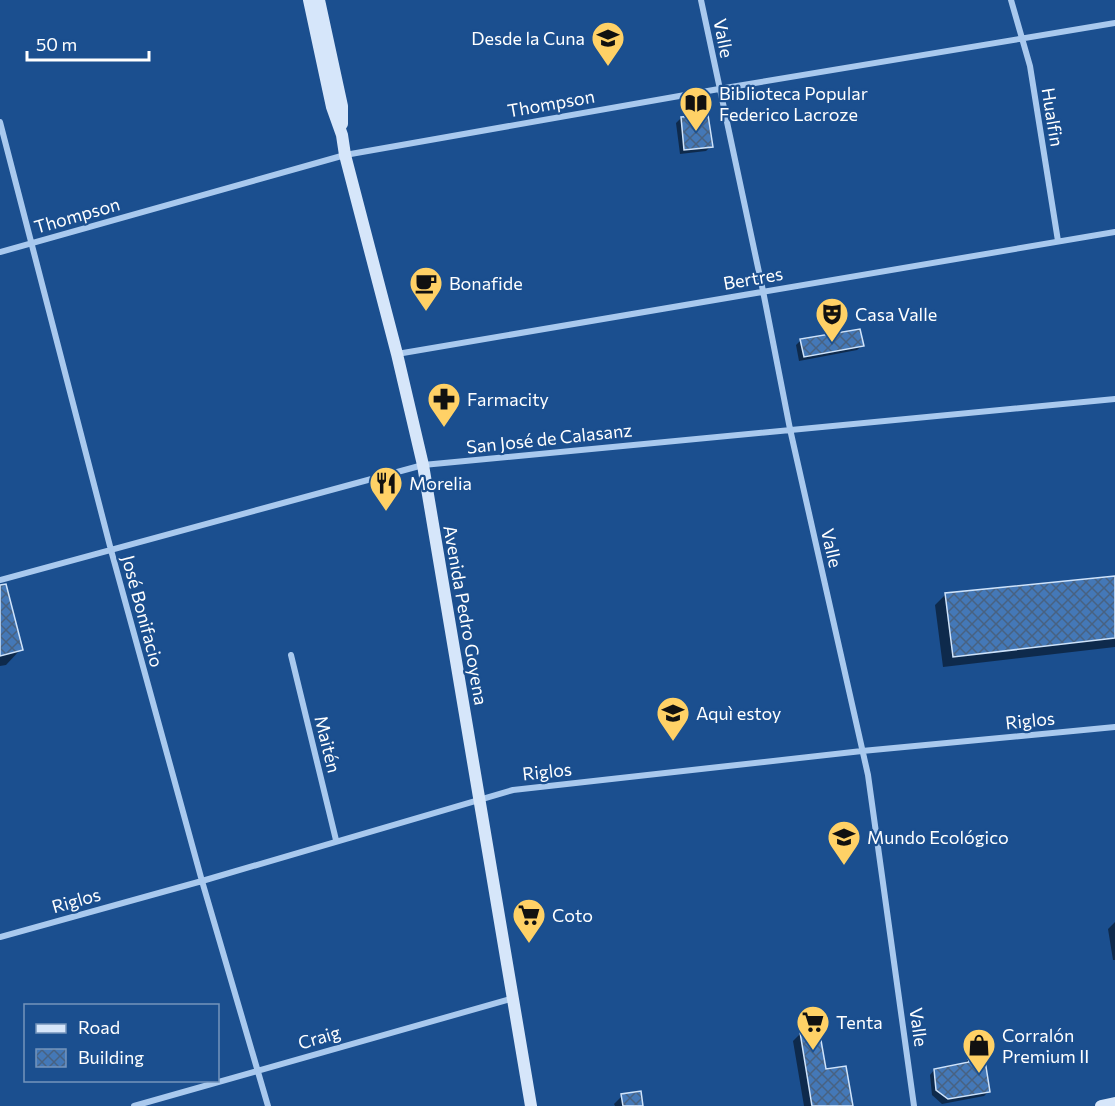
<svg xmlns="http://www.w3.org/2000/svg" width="1115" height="1106" font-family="Commissioner,sans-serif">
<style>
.shadow{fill:#0007}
.building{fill:url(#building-cross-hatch);stroke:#cfe3fa;stroke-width:1.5}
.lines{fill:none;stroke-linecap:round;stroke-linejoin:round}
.minor{stroke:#a9c9ee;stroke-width:6}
.secondary{stroke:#d6e6fa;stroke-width:12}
.labels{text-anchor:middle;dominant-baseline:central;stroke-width:4.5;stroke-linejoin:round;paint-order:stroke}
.poi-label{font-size:18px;fill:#fff;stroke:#1b4f8f;text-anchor:start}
.street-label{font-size:18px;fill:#fff;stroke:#1b4f8f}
</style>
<defs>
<pattern id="building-cross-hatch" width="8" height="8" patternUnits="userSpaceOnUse" patternTransform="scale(1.5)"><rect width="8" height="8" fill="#4478b7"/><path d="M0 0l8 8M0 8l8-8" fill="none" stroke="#486282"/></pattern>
</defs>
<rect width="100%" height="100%" fill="#1b4f8f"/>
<path class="shadow" d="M 681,118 L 711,146 L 706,151 L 680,154 L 676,123 Z
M 801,340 L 862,346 L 857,350 L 799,361 L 796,345 Z
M 1115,577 L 1115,647 L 943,667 L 935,605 L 946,594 Z
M 0,602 L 21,649 L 6,665 L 0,666 Z
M 1115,922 L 1115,960 L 1113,960 L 1108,929 Z
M 801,1033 L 852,1106 L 804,1106 L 793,1041 Z
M 969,1058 L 989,1091 L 984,1096 L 942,1104 L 932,1095 L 930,1075 L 934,1070 L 964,1064 Z
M 622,1096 L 642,1106 L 615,1106 L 614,1104 Z"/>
<path class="building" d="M 708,115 L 713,147 L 684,150 L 681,117 Z
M 860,329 L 864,346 L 804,357 L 800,339 Z
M 1115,576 L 1115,638 L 953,657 L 945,593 Z
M 6,584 L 23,650 L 0,656 L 0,585 Z
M 819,1029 L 826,1069 L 846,1066 L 853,1106 L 812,1106 L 800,1032 Z
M 984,1054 L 990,1092 L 948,1099 L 936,1090 L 934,1069 L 969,1062 L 968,1057 Z
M 641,1091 L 643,1106 L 623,1106 L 621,1094 Z"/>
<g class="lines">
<path class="minor" d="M 701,0 L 763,291 L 790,429 L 868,775 L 914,1106
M 1011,0 L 1030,66 L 1058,241
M 0,122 L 111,550 L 202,881 L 268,1106
M 0,252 L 345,155 L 719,89 L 1115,23
M 397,354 L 1115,232
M 0,580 L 423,465 L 1115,399
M 291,655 L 336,840
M 0,937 L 202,881 L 513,790 L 862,751 L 1115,727
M 134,1106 L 514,998"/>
<path class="secondary" d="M 309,0 L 332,107 L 342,135 L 345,155 L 397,354 L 423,465 L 531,1106
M 319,0 L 342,106 L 342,124
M 1101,1106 L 1115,1103"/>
</g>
<defs>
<symbol id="school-pin" viewBox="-11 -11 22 30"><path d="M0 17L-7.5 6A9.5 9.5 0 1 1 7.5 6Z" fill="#ffd166" stroke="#1b4f8f"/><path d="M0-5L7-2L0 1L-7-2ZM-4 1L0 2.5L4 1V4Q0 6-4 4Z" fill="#111"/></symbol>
<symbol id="library-pin" viewBox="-11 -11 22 30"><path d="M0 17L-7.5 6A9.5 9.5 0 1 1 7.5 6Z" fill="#ffd166" stroke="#1b4f8f"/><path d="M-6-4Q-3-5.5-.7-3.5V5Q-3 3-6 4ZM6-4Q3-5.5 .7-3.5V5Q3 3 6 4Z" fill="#111"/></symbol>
<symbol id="cafe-pin" viewBox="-11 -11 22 30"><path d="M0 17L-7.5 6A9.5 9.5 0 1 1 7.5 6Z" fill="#ffd166" stroke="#1b4f8f"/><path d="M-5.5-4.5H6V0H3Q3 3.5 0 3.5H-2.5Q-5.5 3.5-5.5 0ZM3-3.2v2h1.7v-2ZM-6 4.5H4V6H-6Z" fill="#111"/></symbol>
<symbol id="theatre-pin" viewBox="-11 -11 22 30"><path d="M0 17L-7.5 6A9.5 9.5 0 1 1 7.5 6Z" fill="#ffd166" stroke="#1b4f8f"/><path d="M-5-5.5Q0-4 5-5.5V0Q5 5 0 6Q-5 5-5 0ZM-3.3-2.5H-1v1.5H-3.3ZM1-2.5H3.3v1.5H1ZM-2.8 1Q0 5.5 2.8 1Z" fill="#111"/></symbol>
<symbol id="pharmacy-pin" viewBox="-11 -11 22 30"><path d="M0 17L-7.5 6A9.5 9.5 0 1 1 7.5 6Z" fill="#ffd166" stroke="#1b4f8f"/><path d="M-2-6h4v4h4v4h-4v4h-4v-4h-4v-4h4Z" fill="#111"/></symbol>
<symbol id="restaurant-pin" viewBox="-11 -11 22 30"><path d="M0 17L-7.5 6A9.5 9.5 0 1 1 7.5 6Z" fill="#ffd166" stroke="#1b4f8f"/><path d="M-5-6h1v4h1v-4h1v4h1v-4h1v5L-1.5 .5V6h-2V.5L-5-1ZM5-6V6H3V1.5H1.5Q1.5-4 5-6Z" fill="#111"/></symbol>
<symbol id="supermarket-pin" viewBox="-11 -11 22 30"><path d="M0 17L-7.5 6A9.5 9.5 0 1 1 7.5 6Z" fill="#ffd166" stroke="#1b4f8f"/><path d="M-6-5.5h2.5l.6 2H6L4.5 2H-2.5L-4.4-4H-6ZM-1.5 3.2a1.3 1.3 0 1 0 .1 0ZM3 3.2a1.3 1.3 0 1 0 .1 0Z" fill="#111"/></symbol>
<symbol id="shop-pin" viewBox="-11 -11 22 30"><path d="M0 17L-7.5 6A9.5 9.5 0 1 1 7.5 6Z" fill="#ffd166" stroke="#1b4f8f"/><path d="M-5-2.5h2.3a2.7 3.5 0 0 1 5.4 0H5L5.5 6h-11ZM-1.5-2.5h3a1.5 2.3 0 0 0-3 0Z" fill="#111"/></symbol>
</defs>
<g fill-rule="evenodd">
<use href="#school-pin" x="589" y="19" width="38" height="52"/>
<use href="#library-pin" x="677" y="84" width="38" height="52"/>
<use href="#cafe-pin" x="407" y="264" width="38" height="52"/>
<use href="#theatre-pin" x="813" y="295" width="38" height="52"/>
<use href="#pharmacy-pin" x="425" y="380" width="38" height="52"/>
<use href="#restaurant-pin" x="367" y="464" width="38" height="52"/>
<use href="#school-pin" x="654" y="694" width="38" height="52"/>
<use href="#school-pin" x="825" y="818" width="38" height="52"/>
<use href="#supermarket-pin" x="510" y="896" width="38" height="52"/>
<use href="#supermarket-pin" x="794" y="1003" width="38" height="52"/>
<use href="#shop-pin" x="960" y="1026" width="38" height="52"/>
</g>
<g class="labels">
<g class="poi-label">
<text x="585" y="38" text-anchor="end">Desde la Cuna</text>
<text x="719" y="93">Biblioteca Popular<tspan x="719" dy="21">Federico Lacroze</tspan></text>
<text x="449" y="283">Bonafide</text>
<text x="855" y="314">Casa Valle</text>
<text x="467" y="399">Farmacity</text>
<text x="409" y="483">Morelia</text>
<text x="696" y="713">Aquì estoy</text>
<text x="867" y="837">Mundo Ecológico</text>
<text x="552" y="915">Coto</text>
<text x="836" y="1022">Tenta</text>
<text x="1002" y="1035">Corralón<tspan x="1002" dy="21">Premium II</tspan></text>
</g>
<g class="street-label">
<text transform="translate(724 38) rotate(79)">Valle</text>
<text transform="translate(551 103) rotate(-10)">Thompson</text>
<text transform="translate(1053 117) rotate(81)">Hualfin</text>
<text transform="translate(77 215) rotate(-16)">Thompson</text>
<text transform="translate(753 278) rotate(-10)">Bertres</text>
<text transform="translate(549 438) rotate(-6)">San José de Calasanz</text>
<text transform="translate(832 548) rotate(77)">Valle</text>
<text transform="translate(143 611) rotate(75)">José Bonifacio</text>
<text transform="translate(466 615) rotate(80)">Avenida Pedro Goyena</text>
<text transform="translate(1030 720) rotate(-6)">Riglos</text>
<text transform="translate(328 744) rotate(76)">Maitén</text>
<text transform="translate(547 771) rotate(-6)">Riglos</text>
<text transform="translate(76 900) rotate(-16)">Riglos</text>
<text transform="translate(919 1027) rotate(82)">Valle</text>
<text transform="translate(319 1037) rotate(-16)">Craig</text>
</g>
</g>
<rect x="24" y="1004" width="195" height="78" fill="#1b4f8f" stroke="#7695bc" stroke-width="1.5"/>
<rect x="36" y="1024" width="30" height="9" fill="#d6e6fa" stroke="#7695bc" stroke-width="1.5"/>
<text x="78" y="1034" font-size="18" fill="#ffffff">Road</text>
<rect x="36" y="1049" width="30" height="18" fill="url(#building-cross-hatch)" stroke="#7695bc" stroke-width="1.5"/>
<text x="78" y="1064" font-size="18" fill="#ffffff">Building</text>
<path d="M27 51v9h122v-9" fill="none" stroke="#ffffff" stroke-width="3"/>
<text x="36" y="51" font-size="18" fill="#ffffff" stroke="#1b4f8f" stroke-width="4.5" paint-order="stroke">50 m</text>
</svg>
